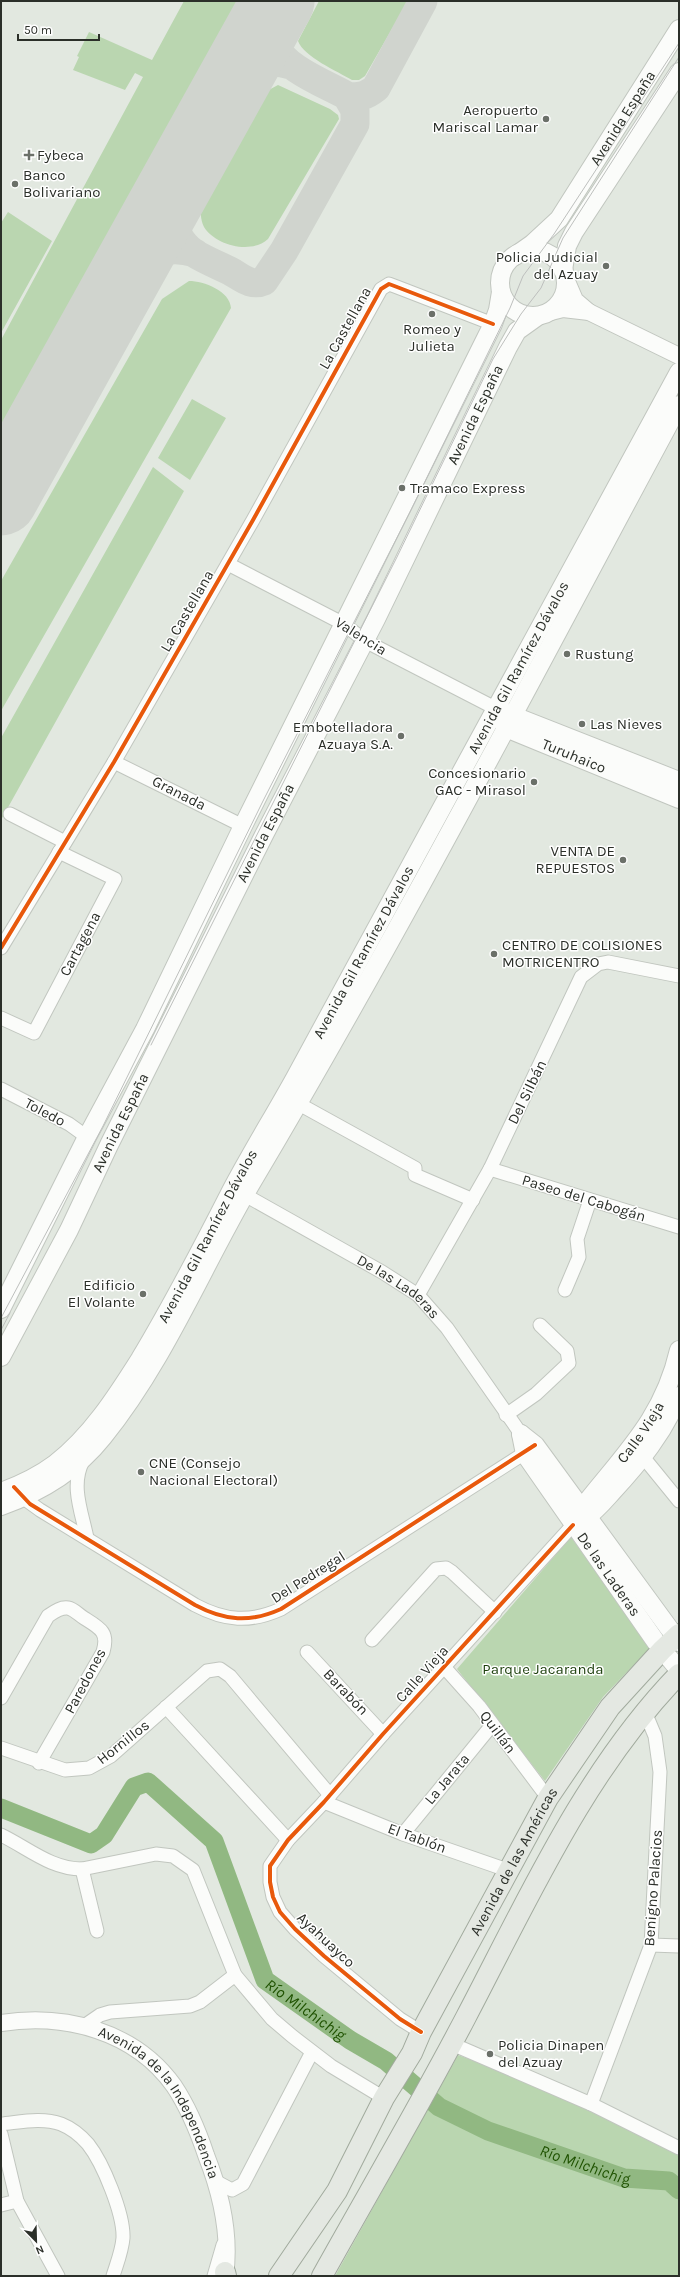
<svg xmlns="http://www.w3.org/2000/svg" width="680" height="2277" font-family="Karla,sans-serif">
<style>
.green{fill:#bad6b0}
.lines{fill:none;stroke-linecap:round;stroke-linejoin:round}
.river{stroke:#91b882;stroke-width:19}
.taxiway{stroke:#d0d4ce;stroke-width:29}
.runway{stroke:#d0d4ce;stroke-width:73}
.minor-casing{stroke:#c1c6bf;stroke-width:15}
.tertiary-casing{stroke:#c1c6bf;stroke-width:18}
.secondary-casing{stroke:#c1c6bf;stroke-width:20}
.primary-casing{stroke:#a1aa9d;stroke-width:22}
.minor{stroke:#fbfcfa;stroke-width:13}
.tertiary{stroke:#fbfcfa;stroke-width:16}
.secondary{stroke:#fbfcfa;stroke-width:18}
.primary{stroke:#e4e8e2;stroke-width:20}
.tram{stroke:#bdbfbd;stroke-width:1}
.cycleway-casing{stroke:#fff;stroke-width:6}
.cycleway{stroke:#e8590c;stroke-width:4}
.poi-dot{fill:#6b7069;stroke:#fff;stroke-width:1.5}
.labels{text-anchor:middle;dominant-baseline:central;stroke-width:3;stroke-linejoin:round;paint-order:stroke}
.poi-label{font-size:15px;fill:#2b2f29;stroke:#fff;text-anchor:start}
.street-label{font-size:15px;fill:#2b2f29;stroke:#fff}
.park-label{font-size:15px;fill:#1c3f0b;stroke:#fff}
.water-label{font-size:16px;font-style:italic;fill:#1f5200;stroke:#fff}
</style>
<rect width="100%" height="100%" fill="#e2e8e0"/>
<path class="green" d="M 184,1 L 241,1 L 1,431 L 1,340 L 143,77 L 135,73 L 125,90 L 73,70 L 79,57 L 77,56 L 89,32 L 152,60 Z
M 319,1 L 408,1 L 365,76 L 359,80 L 352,80 C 337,71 304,57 298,41 Z
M 278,85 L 330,109 L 338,115 L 339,119 L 268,239 C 251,255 215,245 204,227 C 200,219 201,211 200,202 L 265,92 Z
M 8,212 L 52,241 L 1,333 L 1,223 Z
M 189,281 C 204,281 230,291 231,308 L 1,711 L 1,581 L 162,299 Z
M 192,399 L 226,418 L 190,480 L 158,458 Z
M 153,467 L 184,491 L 1,820 L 1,738 Z
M 571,1537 L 650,1648 L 603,1697 L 545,1781 L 457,1669 Z
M 458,2055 L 578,2099 L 679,2156 L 679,2276 L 335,2276 Z"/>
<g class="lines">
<path class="river" id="s1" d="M 1,1808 L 91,1844 L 104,1835 L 134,1787 L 148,1782 L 214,1841 L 265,1980 L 350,2040 L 386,2061 L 439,2107 L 488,2131 L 624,2178 L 669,2181 L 679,2190"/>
<path class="taxiway" d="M 277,4 C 274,17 270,30 274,43 C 282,68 326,84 347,96
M 225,97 C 243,73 258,55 290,65
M 183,172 C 171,199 165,233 194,253 C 205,260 218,265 230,271 C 241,277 251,287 264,281 L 284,251 L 355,124 L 355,110 L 347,96 C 359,98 366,96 376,88 L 423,1
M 122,282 C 139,257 164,243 195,253"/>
<path class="runway" d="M 1,499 L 278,1"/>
<defs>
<g id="minor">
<path d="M 228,564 L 344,624 L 365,641 L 495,708"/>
<path d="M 114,762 L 243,826"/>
<path d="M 10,814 L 65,842"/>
<path d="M 1,948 L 114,762 L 253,520 L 381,289 L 389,284 L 397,287 L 493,324"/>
<path d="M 1,1018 L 34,1033 L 115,879 L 59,852"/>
<path d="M 1,1089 L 69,1124 L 87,1137"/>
<path d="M 299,1104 L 415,1168 L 415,1175 L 473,1200"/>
<path d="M 490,1169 L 679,1227"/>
<path id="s2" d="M 245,1195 L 382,1272 L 418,1295 L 447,1328 L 521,1434"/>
<path d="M 565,1290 L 579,1257 L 577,1239 L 590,1200"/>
<path d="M 418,1295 L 490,1169 L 581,977 L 598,964 L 608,962 L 679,976"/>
<path d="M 506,1415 L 536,1394 L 569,1363 L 567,1351 L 540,1325"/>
<path d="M 644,1458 L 679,1501"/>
<path d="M 83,1461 C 70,1485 82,1513 87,1538"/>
<path d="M 18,1492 L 22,1497 L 40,1510 L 195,1605 C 225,1621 250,1623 281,1609 L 531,1449"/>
<path d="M 372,1640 L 436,1569 L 446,1568 L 452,1572 L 495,1612"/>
<path d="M 307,1652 L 383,1734"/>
<path d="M 445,1668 L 479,1706 L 548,1798"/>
<path d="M 1,1698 L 48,1616 C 54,1612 60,1607 68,1608 C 74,1609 79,1615 84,1618 C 100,1628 109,1632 103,1652 L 39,1763"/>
<path d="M 166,1707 L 288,1840"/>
<path d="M 1,1748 L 65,1770 L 89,1768 L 111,1756 L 207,1671 L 220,1669 L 230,1676 L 330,1795"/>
<path d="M 324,1802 L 403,1834 L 510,1871"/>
<path d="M 403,1834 L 492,1725"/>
<path d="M 1,1835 C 28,1848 51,1869 82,1869 L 156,1854 L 173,1856 L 193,1870 L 235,1975 L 272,2019 L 292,2036 L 331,2066 L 384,2098"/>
<path d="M 82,1869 L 97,1931"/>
<path d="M 651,1945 L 679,1946"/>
<path d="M 84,2026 L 100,2015 L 110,2012 L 190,2006 L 200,2002 L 235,1975"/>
<path d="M 421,2032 L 400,2019 L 324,1956 L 295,1929 L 280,1912 L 273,1897 L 270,1882 L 270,1866 L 288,1840 L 324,1802 L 383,1734 L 573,1525"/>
<path d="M 452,2044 L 591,2104 L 679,2148"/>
<path d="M 591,2104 L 651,1945 L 660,1772 L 655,1736 L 645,1712"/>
<path d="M 1,2124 C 21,2122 42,2117 61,2124 C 71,2128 81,2136 88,2144 C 103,2163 124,2214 123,2238 C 122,2251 117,2263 113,2276"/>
<path d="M 1,2134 L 17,2201 L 58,2276"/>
<path d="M 217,2182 L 232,2190 L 243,2184 L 312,2052"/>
<path d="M 1,2205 L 17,2201"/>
<path d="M 214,2276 L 223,2245"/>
</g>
<g id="tertiary">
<path d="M 566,279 L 575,300 L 589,312"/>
<path d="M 547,313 L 563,309 L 589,312 L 679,356"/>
<path id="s3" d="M 1,2023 C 65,2013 135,2031 174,2086 C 188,2107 198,2131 206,2155 C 221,2193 231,2234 225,2276"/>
</g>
<g id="secondary">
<circle cx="533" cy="283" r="33"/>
<path id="s4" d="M 515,256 L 532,244 L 559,219 L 679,29"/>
<path d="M 563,270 L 567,246 L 574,232 L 679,72"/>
<path d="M 501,711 L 679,781"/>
<path id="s5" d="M 500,717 L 506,728 L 679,799"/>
<path d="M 1,1309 L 87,1137 L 145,1029 L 243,826 L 493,324 L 498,310 L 501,292"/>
<path id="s6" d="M 1,1357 L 69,1230 L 109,1145 L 264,835 L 376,619 L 508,347 L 517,331 L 538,316"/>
<path id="s7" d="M 521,1434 L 525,1454 L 656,1642 L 679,1670"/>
<path d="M 521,1434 L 535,1445 L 679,1642"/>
<path id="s8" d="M 1,1492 C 20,1485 39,1476 55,1464 C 91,1436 116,1397 140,1359 C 173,1304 202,1248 231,1191 C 251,1153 274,1116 295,1078 L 679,372"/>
<path d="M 1,1506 C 41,1492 76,1471 103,1437 C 165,1360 202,1267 252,1182 C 403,928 539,665 679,405"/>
<path id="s9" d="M 577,1518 L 582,1508 C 623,1455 663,1420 679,1350"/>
<path d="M 584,1519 C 595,1512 604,1501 613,1491 C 640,1462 663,1433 679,1396"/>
</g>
<g id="primary">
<path d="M 225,2272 L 226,2276"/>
<path id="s10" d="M 279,2276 L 337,2191 L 384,2098 L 412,2053 L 421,2032 L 548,1798 L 610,1707 L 662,1650 L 679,1634"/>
<path d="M 322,2276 C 370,2190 420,2105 466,2017 C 528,1899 585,1771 679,1674"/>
</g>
</defs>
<use href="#minor" class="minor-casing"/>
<use href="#tertiary" class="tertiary-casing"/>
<use href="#secondary" class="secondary-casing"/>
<use href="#primary" class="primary-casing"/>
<use href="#minor" class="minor"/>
<use href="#tertiary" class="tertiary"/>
<use href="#secondary" class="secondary"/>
<use href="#primary" class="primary"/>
<path class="tram" d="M 151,1045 L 397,557 L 493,359 L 521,314 L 541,288 L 563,238 L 679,57
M 1,1318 L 103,1126 L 263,801 L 410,512 L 510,308 L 523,276 L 554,234 L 679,43
M 1,1330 L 10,1313"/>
<defs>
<path id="cycleway" d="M 1,948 L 114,762 L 253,520 L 381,289 L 389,284 L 397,287 L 493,324
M 14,1487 L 30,1504 L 195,1605 C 225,1621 250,1623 281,1609 L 535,1445
M 421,2032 L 400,2019 L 324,1956 L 295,1929 L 280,1912 L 273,1897 L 270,1882 L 270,1866 L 288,1840 L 324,1802 L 383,1734 L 573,1525"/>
</defs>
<use href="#cycleway" class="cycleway-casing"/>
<use href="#cycleway" class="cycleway"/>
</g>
<g class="poi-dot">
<circle cx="546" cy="119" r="4"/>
<path d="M27 149h4v4h4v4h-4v4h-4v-4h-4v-4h4z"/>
<circle cx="15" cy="184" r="4"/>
<circle cx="606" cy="266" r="4"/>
<circle cx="432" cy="314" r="4"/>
<circle cx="402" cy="488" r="4"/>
<circle cx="567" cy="654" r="4"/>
<circle cx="582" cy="724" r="4"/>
<circle cx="401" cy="736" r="4"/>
<circle cx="534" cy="782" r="4"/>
<circle cx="623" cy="860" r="4"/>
<circle cx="494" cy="954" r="4"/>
<circle cx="143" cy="1294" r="4"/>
<circle cx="141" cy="1472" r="4"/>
<circle cx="490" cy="2054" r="4"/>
</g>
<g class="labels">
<g class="poi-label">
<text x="538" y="110" text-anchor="end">Aeropuerto<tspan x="538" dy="17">Mariscal Lamar</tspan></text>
<text x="37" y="155">Fybeca</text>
<text x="23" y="175">Banco<tspan x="23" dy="17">Bolivariano</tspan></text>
<text x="598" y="257" text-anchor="end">Policia Judicial<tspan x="598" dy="17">del Azuay</tspan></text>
<text x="432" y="329" text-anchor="middle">Romeo y<tspan x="432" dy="17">Julieta</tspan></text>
<text x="410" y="488">Tramaco Express</text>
<text x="575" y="654">Rustung</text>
<text x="590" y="724">Las Nieves</text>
<text x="393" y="727" text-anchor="end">Embotelladora<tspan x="393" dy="17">Azuaya S.A.</tspan></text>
<text x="526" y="773" text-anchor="end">Concesionario<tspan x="526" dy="17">GAC - Mirasol</tspan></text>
<text x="615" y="851" text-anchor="end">VENTA DE<tspan x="615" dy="17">REPUESTOS</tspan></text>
<text x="502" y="945">CENTRO DE COLISIONES<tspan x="502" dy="17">MOTRICENTRO</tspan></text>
<text x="135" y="1285" text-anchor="end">Edificio<tspan x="135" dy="17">El Volante</tspan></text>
<text x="149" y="1463">CNE (Consejo<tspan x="149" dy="17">Nacional Electoral)</tspan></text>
<text x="498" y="2045">Policia Dinapen<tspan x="498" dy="17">del Azuay</tspan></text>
</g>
<g class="street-label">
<text stroke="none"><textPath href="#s4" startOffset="177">Avenida España</textPath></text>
<text transform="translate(345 328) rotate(-61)">La Castellana</text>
<text stroke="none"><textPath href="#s6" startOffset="1055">Avenida España</textPath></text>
<text transform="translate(187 611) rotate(-60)">La Castellana</text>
<text transform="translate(361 636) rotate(32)">Valencia</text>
<text stroke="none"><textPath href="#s8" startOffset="985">Avenida Gil Ramírez Dávalos</textPath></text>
<text stroke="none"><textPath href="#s5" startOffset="86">Turuhaico</textPath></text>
<text transform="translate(179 793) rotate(27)">Granada</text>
<text stroke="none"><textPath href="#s6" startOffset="587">Avenida España</textPath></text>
<text transform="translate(80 944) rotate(-62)">Cartagena</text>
<text stroke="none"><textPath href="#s8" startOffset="661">Avenida Gil Ramírez Dávalos</textPath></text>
<text transform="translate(527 1092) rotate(-64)">Del Silbán</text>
<text transform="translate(45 1112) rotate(28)">Toledo</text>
<text stroke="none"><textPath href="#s6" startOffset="263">Avenida España</textPath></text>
<text transform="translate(584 1198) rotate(17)">Paseo del Cabogán</text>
<text stroke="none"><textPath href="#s8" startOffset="337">Avenida Gil Ramírez Dávalos</textPath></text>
<text stroke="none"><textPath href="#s2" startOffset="179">De las Laderas</textPath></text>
<text stroke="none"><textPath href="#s9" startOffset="107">Calle Vieja</textPath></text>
<text stroke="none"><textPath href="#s7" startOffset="167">De las Laderas</textPath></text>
<text transform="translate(308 1577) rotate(-32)">Del Pedregal</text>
<text transform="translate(422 1674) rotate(-48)">Calle Vieja</text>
<text transform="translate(85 1681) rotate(-62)">Paredones</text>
<text transform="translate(346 1692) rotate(46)">Barabón</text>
<text transform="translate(498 1732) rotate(53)">Quillán</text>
<text transform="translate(123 1742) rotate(-38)">Hornillos</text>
<text transform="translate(447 1779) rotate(-50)">La Jarata</text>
<text transform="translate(417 1838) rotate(20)">El Tablón</text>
<text stroke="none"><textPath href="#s10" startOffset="477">Avenida de las Américas</textPath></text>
<text transform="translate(653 1888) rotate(-86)">Benigno Palacios</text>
<text transform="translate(326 1940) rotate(43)">Ayahuayco</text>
<text stroke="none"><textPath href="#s3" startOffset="197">Avenida de la Independencia</textPath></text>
</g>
<g class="park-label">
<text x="543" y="1669">Parque Jacaranda</text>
</g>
<g class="water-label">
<text stroke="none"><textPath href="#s1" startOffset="471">Río Milchichig</textPath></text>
<text stroke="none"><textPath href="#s1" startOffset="794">Río Milchichig</textPath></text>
</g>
</g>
<rect width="680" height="2277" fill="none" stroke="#2b2f29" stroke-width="4"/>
<g transform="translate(36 2241) rotate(157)" stroke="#ffffff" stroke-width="3" paint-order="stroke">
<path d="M0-3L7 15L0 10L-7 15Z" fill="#2b2f29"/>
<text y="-6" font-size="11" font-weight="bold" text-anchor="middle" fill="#2b2f29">N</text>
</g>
<path d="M18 34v6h81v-6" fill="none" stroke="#2b2f29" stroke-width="2"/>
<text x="24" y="34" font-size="12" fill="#2b2f29" stroke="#ffffff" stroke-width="3" paint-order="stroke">50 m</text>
</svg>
